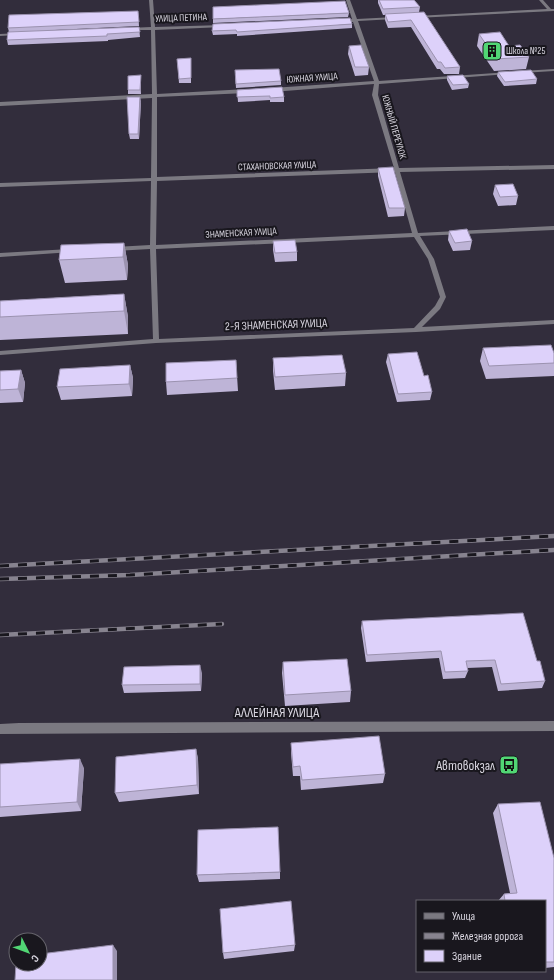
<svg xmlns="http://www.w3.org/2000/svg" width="554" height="980" font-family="'Sofia Sans Condensed',sans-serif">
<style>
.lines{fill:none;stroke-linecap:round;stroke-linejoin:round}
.street{fill:#7b7981;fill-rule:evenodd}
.rail-casing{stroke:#87838f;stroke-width:4.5}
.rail{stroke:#19171e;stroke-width:3;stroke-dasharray:9;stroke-linecap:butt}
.wall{fill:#beb4d7}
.shaded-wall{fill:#9b92af}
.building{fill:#ddd1fa;stroke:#9b92af}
.labels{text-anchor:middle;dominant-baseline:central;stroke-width:4;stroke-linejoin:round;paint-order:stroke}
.far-street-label{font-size:10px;fill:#d8d5df;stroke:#19171e}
.far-poi-label{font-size:10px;fill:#d8d5df;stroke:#19171e;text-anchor:start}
.street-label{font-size:12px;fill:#d8d5df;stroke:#19171e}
.near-street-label{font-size:14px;fill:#d8d5df;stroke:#19171e}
.near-poi-label{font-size:14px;fill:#d8d5df;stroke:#19171e;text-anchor:end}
</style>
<rect width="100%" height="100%" fill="#322d3c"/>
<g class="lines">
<path class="street" d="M 149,0 L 153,0 L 155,27 L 223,25 L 225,26 L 223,27 L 155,30 L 157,94 L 247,89 L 250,91 L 247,93 L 157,97 L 157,177 L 394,168 L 372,95 L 374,84 L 272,92 L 269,90 L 272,88 L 374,81 L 353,22 L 340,22 L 338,21 L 340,20 L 352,19 L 346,0 L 350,0 L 357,19 L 395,17 L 397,18 L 395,19 L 358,21 L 379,81 L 510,72 L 510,74 L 508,74 L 379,84 L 378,95 L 399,168 L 554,165 L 554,169 L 400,172 L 418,233 L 554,226 L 554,230 L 420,236 L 434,259 L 446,297 L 440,309 L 422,327 L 554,320 L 554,324 L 416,332 L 156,343 L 0,355 L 0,351 L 153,339 L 150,249 L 115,251 L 112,249 L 115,247 L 150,245 L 151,181 L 0,187 L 0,183 L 151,178 L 152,98 L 0,106 L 0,102 L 152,94 L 151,30 L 129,30 L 127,29 L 129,28 L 151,27 ZM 395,172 L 412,233 L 156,245 L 157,181 ZM 414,237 L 428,259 L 440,297 L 435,306 L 414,328 L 159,339 L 156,249 Z
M 539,0 L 543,0 L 551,9 L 554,9 L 554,11 L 416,18 L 414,17 L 416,16 L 547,9 Z
M 19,33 L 19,34 L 17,35 L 0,36 L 0,34 Z
M 554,69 L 554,71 L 522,73 L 520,72 L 522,71 Z
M 70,249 L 72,250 L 72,252 L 0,257 L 0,253 Z
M 554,721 L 554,731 L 0,734 L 0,724 L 19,723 Z"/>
<defs>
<path id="rail" d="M 0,566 L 554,536
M 0,579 L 130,575 L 554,550
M 0,635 L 222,624"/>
</defs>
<use href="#rail" class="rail-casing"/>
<use href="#rail" class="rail"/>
</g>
<path class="wall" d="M 378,0 L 414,0 L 420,7 L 419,12 L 460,67 L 459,74 L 444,74 L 440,69 L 437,69 L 411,27 L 388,28 L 385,20 L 385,15 L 383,15 L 378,3 Z
M 138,11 L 139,26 L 34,31 L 139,27 L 140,37 L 108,40 L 108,41 L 8,45 L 7,40 L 9,32 L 8,28 Z
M 349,13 L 348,17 L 213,23 L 213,19 Z
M 352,24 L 352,28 L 237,36 L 237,34 L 213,35 L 212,31 Z
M 479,34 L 509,46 L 529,57 L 526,69 L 494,71 L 477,46 Z
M 349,46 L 369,67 L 368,75 L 355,76 L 348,54 Z
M 191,58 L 191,83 L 179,83 L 177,59 Z
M 498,72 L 537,79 L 536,84 L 504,86 L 497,76 Z
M 235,74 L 281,81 L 281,85 L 236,88 Z
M 141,75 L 141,94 L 128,94 L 128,90 Z
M 447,76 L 469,84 L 468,88 L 452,90 L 447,80 Z
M 237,90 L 284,97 L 284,102 L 270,102 L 270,100 L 238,102 Z
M 141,101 L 139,139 L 130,139 L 129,134 Z
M 378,168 L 405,208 L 404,216 L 388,217 L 378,176 Z
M 495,185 L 518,196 L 516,205 L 498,206 L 493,194 Z
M 449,231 L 472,241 L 470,250 L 453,251 L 448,240 Z
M 273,241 L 297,252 L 297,261 L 275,262 L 273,250 Z
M 124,243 L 128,265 L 127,280 L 65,283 L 59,260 Z
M 124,294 L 128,317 L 128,334 L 0,340 L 0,301 Z
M 483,348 L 554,353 L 554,376 L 486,379 L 480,361 Z
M 388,354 L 424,376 L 432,392 L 430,400 L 397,402 L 386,362 Z
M 273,358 L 346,373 L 345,386 L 275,390 L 273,371 Z
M 236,360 L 238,391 L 167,395 L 166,382 Z
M 130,365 L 133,378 L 132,396 L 61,400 L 57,387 Z
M 21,370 L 25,383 L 23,402 L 0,403 L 0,371 Z
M 362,621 L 537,661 L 545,681 L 542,688 L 498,691 L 492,667 L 467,668 L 468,671 L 465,678 L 443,679 L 439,658 L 366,662 L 361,628 Z
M 283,662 L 351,691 L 350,702 L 285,706 L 282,673 Z
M 202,673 L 201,691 L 124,693 L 122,685 Z
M 291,743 L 385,774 L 383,783 L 301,790 L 300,776 L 293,776 L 291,753 Z
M 196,749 L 198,759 L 199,794 L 119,802 L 115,793 Z
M 0,764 L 84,768 L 81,811 L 0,817 Z
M 498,804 L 554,858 L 554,967 L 545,968 L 545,901 L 498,901 L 504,894 L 510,893 L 493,813 Z
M 280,872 L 280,879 L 199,882 L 197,875 Z
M 295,945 L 294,951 L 224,959 L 223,953 Z"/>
<path class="shaded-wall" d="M 141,75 L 141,94 L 140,90 Z
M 140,97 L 141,101 L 139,139 L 138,134 Z
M 124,243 L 128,265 L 127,280 L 123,257 Z
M 124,294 L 128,317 L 128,334 L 124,311 Z
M 130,365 L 133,378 L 132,396 L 129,384 Z
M 21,370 L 25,383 L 23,402 L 18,389 Z
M 200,665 L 202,673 L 201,691 L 200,684 Z
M 196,749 L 198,759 L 199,794 L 197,785 Z
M 80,759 L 84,768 L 81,811 L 77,802 Z
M 113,945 L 117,951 L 117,980 L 113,980 Z"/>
<path class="building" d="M 379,0 L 414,0 L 420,7 L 383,9 Z
M 345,1 L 349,13 L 213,19 L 213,7 Z
M 138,11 L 139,22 L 8,28 L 9,15 Z
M 424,12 L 460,67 L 445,68 L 441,62 L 438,62 L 411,20 L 388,22 L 385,14 Z
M 350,18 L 352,24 L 237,32 L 236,30 L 212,31 L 213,24 Z
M 139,27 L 140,32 L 107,34 L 107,36 L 7,40 L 8,32 Z
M 500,32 L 509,46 L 520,45 L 529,57 L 496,59 L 479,34 Z
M 361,45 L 369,67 L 355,67 L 349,46 Z
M 191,58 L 191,78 L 179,79 L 177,59 Z
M 279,69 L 281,81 L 236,84 L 235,70 Z
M 531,70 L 537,79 L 505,82 L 498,72 Z
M 141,75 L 140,90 L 128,90 L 128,76 Z
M 463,75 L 469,84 L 453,85 L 447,76 Z
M 282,87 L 284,97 L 270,98 L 270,96 L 237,97 L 237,90 Z
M 127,97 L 140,97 L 138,134 L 129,134 Z
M 393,167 L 405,208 L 389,208 L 378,168 Z
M 513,184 L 518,196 L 500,197 L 495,185 Z
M 467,229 L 472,241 L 455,243 L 449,231 Z
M 295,240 L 297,252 L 275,253 L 273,241 Z
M 124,243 L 123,257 L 59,260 L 61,245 Z
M 124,294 L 124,311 L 0,317 L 0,301 Z
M 551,345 L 554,353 L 554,363 L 489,366 L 483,348 Z
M 417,352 L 424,376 L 428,375 L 432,392 L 398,394 L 388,354 Z
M 342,355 L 346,373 L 275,377 L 273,358 Z
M 236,360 L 237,378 L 166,382 L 166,363 Z
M 130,365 L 129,384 L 57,387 L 60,369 Z
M 21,370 L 18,389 L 0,390 L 0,371 Z
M 523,613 L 537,661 L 540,661 L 545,681 L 501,684 L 495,660 L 466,661 L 468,671 L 445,672 L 441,651 L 367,655 L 362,621 Z
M 347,659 L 351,691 L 285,695 L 283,662 Z
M 200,665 L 200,684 L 122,685 L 124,667 Z
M 379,736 L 385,774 L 302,780 L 300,766 L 293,767 L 291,743 Z
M 196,749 L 197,785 L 115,793 L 116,757 Z
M 80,759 L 77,802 L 0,807 L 0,764 Z
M 540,802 L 554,858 L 554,962 L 545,962 L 545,901 L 505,901 L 504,894 L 517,893 L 498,804 Z
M 278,827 L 280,872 L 197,875 L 198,830 Z
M 291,901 L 295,945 L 223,953 L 220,909 Z
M 113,945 L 113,980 L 15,980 L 16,964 L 40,964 L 40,954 Z"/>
<defs>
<symbol id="building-square" viewBox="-11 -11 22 22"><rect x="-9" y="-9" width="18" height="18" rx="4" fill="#51d674" stroke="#19171e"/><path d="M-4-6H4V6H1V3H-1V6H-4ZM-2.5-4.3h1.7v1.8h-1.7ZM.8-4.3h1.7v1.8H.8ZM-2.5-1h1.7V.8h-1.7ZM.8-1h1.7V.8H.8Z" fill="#111"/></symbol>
<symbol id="bus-square" viewBox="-11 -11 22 22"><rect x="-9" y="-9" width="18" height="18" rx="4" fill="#51d674" stroke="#19171e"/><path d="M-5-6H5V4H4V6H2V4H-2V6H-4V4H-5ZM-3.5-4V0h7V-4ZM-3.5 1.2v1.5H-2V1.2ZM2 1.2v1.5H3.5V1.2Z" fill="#111"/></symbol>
</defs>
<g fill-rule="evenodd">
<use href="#building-square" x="481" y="40" width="22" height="22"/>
<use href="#bus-square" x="498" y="754" width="22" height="22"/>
</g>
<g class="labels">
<g class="far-street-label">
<text transform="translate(181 18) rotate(-2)">УЛИЦА ПЕТИНА</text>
<text transform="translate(312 78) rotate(-4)">ЮЖНАЯ УЛИЦА</text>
<text transform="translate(394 127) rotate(74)">ЮЖНЫЙ ПЕРЕУЛОК</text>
<text transform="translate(277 166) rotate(-2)">СТАХАНОВСКАЯ УЛИЦА</text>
<text transform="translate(241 233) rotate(-3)">ЗНАМЕНСКАЯ УЛИЦА</text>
</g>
<g class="far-poi-label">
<text x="506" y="51">Школа №25</text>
</g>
<g class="street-label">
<text transform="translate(276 325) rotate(-2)">2-Я ЗНАМЕНСКАЯ УЛИЦА</text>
</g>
<g class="near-street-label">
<text x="277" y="712">АЛЛЕЙНАЯ УЛИЦА</text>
</g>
<g class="near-poi-label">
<text x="495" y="765">Автовокзал</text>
</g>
</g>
<rect x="416" y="900" width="130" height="72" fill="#19171e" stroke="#65636b"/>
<rect x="424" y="913" width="20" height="6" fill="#7b7981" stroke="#65636b"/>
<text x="452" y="920" font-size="12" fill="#d8d5df">Улица</text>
<rect x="424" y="933" width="20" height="6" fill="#87838f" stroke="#65636b"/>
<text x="452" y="940" font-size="12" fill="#d8d5df">Железная дорога</text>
<rect x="424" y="950" width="20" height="12" fill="#ddd1fa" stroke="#65636b"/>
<text x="452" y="960" font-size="12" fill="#d8d5df">Здание</text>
<g transform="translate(28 952) rotate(132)"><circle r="19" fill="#19171e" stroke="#65636b"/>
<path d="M0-3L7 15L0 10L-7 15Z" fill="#51d674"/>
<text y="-6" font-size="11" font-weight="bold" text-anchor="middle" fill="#d8d5df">С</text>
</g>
</svg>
